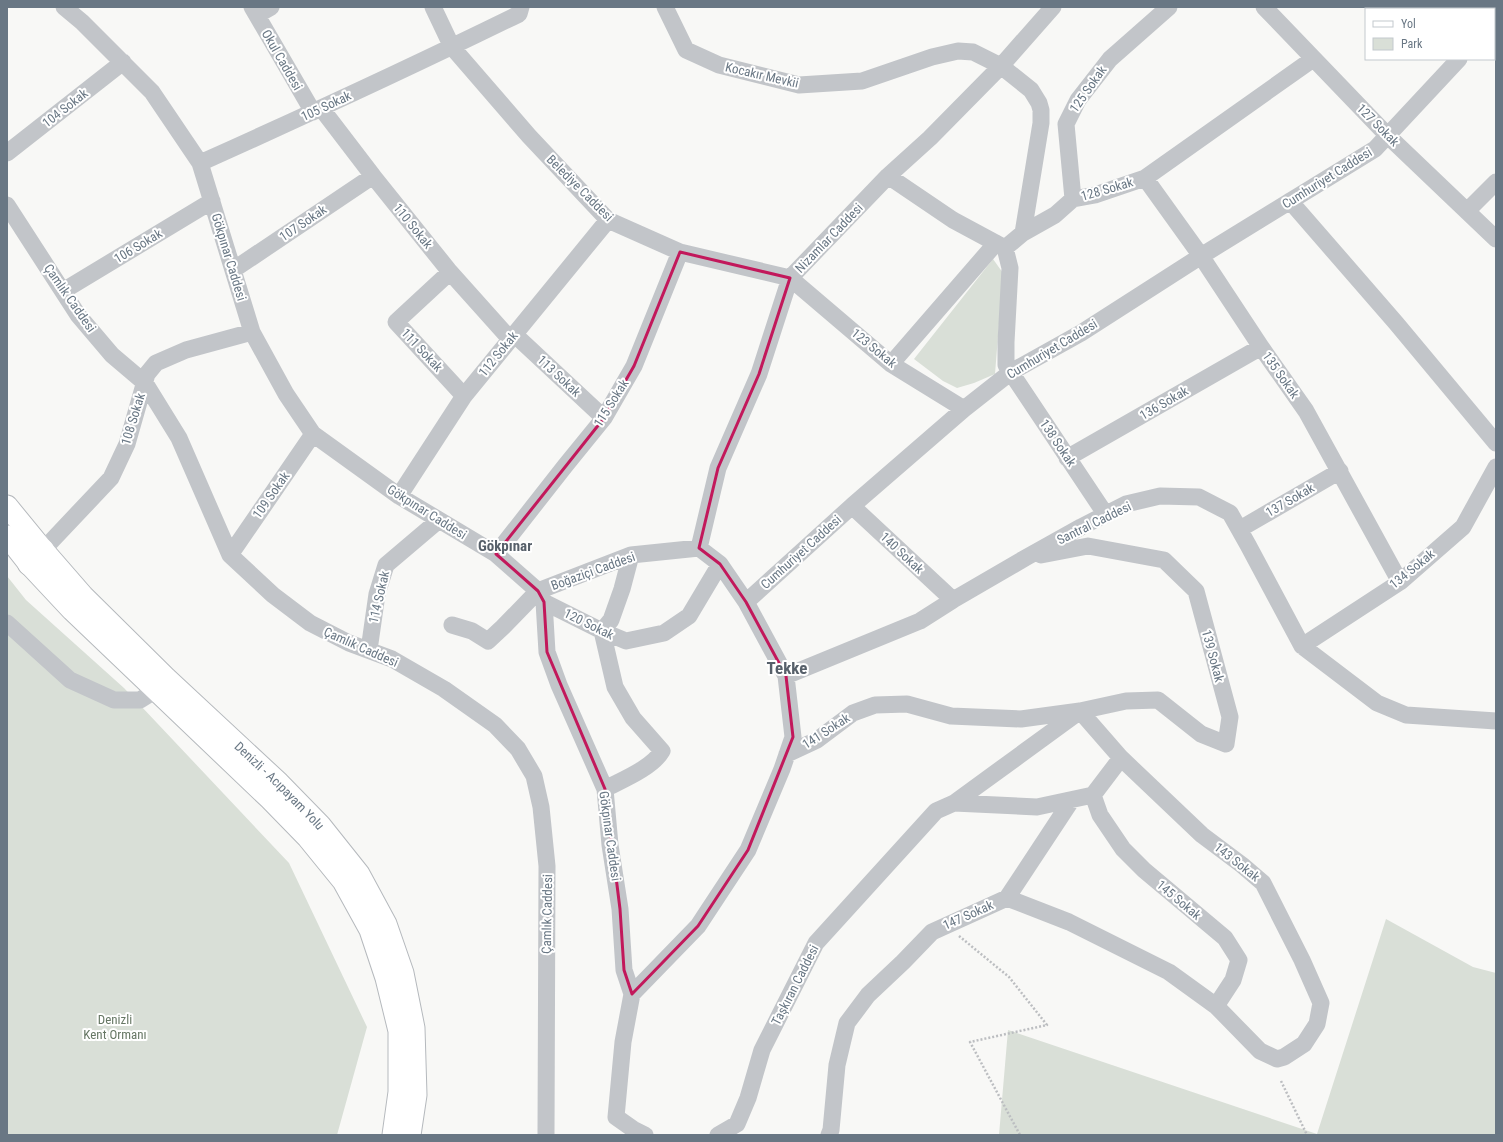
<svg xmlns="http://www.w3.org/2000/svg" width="1503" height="1142" font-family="'Roboto Condensed',sans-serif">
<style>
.green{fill:#d9dfd7}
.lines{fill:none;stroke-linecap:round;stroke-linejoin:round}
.major-casing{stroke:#b5b9bd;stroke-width:23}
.highway-casing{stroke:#b7babd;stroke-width:24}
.path{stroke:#bcbec1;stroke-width:2.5;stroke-dasharray:2 2;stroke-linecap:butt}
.minor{stroke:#c2c5c9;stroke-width:17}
.major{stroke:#fff;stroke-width:21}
.highway{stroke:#fff;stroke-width:22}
.marked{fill:none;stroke:#c2185b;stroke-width:3;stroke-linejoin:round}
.labels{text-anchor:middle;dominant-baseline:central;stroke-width:4;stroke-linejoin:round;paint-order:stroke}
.street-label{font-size:13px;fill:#697784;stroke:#fff}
.park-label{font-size:13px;fill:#667764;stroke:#fff}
.quarter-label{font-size:15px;font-weight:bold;fill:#57606a;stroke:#fff}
.district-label{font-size:17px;font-weight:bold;fill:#57606a;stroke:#fff}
</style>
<rect width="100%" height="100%" fill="#f8f8f6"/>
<path class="green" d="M 993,259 L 1003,273 L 995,374 L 974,383 L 957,388 L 943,381 L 914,359 Z
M 7,576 L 26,600 L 124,688 L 289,863 L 367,1027 L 337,1135 L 7,1135 Z
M 1386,919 L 1473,967 L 1496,973 L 1496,1135 L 999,1135 L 1008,1030 L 1317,1134 Z"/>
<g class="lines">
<defs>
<g id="major">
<path id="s1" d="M 7,506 L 43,550 L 83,596 L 166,678 L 279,783 L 320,825 L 359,874 L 386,924 L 403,973 L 414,1028 L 416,1095 L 410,1135"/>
<path d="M 7,536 L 29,564 L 72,610 L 270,799 L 308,838 L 343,881 L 370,930 L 386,978 L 399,1031 L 399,1092 L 393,1135"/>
</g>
<path id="highway" d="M 29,564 L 43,550"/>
</defs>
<use href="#major" class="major-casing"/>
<use href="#highway" class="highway-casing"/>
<path class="path" d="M 959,936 L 1009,977 L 1047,1025 L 970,1042 L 1020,1135
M 1281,1081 L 1307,1135"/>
<path class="minor" d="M 64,7 L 82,22 L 152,92 L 200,163 L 252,332 L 286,394 L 313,434 L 399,496 L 496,554 L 538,591 L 544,602 L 547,652 L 559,685 L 605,789 L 610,845 L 620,909 L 624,970 L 632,994 L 623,1042 L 616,1117 L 633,1129 L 645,1135
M 252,7 L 313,112
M 433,7 L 452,47 L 529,136 L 608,220 L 680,252 L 790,278 L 891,364 L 964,409
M 665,7 L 686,50 L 719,65 L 799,85 L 862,81 L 932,57 L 958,51 L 973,52 L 1001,66 L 1031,90 L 1039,103 L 1041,110 L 1041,123 L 1023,233
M 1264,7 L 1388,136 L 1496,239
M 257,15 L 271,7
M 1494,36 L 1496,38
M 321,108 L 373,176 L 450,272 L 510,339
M 7,153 L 123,62
M 200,163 C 307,115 413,66 519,14 L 521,7
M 888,176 L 953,220 L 1005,248
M 1145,178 L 1201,256 L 1261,347 L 1306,411 L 1400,582
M 1073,199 L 1066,124 L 1078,100 L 1110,59 L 1169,7
M 1290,201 L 1396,323 L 1496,443
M 7,205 L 78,315 L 112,355 L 145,383 L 179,438 L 230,555 L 273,595 L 310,623 L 349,643 L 392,659 L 444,689 L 495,725 L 518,749 L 534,776 L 541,807 L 547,866 L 546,1135
M 1467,211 L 1496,182
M 1005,248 L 1023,233 L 1055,215 L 1073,199 L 1095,195 L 1145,178 L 1313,59
M 1005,248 L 1010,268 L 1006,342 L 1006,365 L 1106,515
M 233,270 L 373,176
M 450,272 L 396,322 L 464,396
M 63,291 L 212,201
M 514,334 L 604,418
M 891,364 L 996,243
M 1067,458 L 1261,347
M 399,496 L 464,396 L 608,220
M 852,506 L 953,600
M 1240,529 L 1340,471
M 699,548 L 718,468 L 759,374 L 790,278 L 888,176 L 930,138 L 1001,66 L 1053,7
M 43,550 L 111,478 L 127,444 L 147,374 L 156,363 L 186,350 L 252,332
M 496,554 L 565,466 L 604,418 L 634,366 L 680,252
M 230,555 L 313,434
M 544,602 L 602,631 L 626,641 L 664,633 L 689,616 L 720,564
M 746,602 L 852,506 L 964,409 L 1011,372 L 1081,333 L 1201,256 L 1375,149 L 1459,59
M 7,623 L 70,680 L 114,700 L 140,700 L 156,690
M 452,625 L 472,631 L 488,641 L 503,627 L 538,591 L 631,555 L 699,548 L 720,564 L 746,602 L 786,676 L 793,737 L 782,769 L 748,850 L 698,926 L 632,994
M 602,631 L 615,687 L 633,718 L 662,751 C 652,768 622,780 605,789
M 602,631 L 611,620 L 622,589 L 631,555
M 1302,646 L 1400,582 L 1463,527 L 1496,467
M 369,650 L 377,594 L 386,565 L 439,520
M 786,676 L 920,621 L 953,600 L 1027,557 L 1081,527 L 1126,504 L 1160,496 L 1199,497 L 1230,513 L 1248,545 L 1302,646 L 1377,703 L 1406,715 L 1496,721
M 787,754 L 817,740 L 853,713 L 875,705 L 907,704 L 951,716 L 1021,719 L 1080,711 L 1126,701 L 1158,700 L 1201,734 L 1226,744 L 1230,717 L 1196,591 L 1164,560 L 1088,546 L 1041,555
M 1093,795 L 1100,815 L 1123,849 L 1144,870 L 1225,938 L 1239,960 L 1233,980 L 1216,1006
M 954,803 L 1037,807 L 1093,795 L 1121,758
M 1007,898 L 1071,801
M 718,1135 L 737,1124 L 748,1098 L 762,1050 L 816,943 L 936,811 L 954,803 L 1079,712
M 829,1135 L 831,1130 L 837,1065 L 847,1023 L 868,995 L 903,962 L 932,932 L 1007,898 L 1069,922 L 1169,972 L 1216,1006 L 1260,1051 L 1277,1059 L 1284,1057 L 1304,1044 L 1317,1024 L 1321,1003 L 1302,960 L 1263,883 L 1242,865 L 1202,835 L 1121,758 L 1080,711"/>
<use href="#major" class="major"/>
<use href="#highway" class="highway"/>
</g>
<path class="marked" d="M 680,252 L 790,278 L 759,374 L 718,468 L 699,548 L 720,564 L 746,602 L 786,676 L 793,737 L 748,850 L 698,926 L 632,994 L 624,970 L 620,909 L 605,789 L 547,652 L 544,602 L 538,591 L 496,554 L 604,418 L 634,366 Z"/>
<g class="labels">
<g class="street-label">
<text transform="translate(282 60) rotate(60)">Okul Caddesi</text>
<text transform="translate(762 75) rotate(13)">Kocakır Mevkii</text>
<text transform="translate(1088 89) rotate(-55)">125 Sokak</text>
<text transform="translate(326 106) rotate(-25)">105 Sokak</text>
<text transform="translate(65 108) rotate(-38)">104 Sokak</text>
<text transform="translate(1378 125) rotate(45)">127 Sokak</text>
<text transform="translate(1327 178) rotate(-32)">Cumhuriyet Caddesi</text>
<text transform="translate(580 188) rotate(45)">Belediye Caddesi</text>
<text transform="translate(1107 189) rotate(-16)">128 Sokak</text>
<text transform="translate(303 223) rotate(-34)">107 Sokak</text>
<text transform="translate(413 226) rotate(51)">110 Sokak</text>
<text transform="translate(829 238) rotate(-46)">Nizamlar Caddesi</text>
<text transform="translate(138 246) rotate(-31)">106 Sokak</text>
<text transform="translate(229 257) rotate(73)">Gökpınar Caddesi</text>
<text transform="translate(70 298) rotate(55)">Çamlık Caddesi</text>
<text transform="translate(874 348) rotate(39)">123 Sokak</text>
<text transform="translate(1052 349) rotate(-31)">Cumhuriyet Caddesi</text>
<text transform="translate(422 350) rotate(47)">111 Sokak</text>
<text transform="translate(498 354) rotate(-51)">112 Sokak</text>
<text transform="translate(1281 375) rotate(55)">135 Sokak</text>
<text transform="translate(559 376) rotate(43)">113 Sokak</text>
<text transform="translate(611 403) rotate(-58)">115 Sokak</text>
<text transform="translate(1164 403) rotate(-30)">136 Sokak</text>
<text transform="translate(133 419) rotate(-73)">108 Sokak</text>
<text transform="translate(1058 443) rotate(56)">138 Sokak</text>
<text transform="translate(271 495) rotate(-55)">109 Sokak</text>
<text transform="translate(1290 500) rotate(-30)">137 Sokak</text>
<text transform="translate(427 512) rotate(32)">Gökpınar Caddesi</text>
<text transform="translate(1094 523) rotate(-26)">Santral Caddesi</text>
<text transform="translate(801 552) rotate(-42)">Cumhuriyet Caddesi</text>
<text transform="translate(902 553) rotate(43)">140 Sokak</text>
<text transform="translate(1412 569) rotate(-39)">134 Sokak</text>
<text transform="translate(593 571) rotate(-20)">Boğaziçi Caddesi</text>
<text transform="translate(379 597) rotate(-77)">114 Sokak</text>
<text transform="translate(589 624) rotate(26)">120 Sokak</text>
<text transform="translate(361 647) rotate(24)">Çamlık Caddesi</text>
<text transform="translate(1213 656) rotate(75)">139 Sokak</text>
<text transform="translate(826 731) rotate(-33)">141 Sokak</text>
<text stroke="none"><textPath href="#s1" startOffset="391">Denizli - Acıpayam Yolu</textPath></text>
<text transform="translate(610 836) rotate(82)">Gökpınar Caddesi</text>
<text transform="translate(1237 862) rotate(38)">143 Sokak</text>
<text transform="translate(1179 900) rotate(40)">145 Sokak</text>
<text transform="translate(547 914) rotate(-89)">Çamlık Caddesi</text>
<text transform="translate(968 915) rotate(-24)">147 Sokak</text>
<text transform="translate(795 985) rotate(-63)">Taşkıran Caddesi</text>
</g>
<g class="park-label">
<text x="115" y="1019">Denizli<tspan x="115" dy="15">Kent Ormanı</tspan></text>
</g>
<g class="quarter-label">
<text x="505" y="546">Gökpınar</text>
</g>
<g class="district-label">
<text x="787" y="668">Tekke</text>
</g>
</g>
<rect width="1503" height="1142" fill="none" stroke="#697784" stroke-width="16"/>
<rect x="1365" y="8" width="130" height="52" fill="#ffffff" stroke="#c3c9ce"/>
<rect x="1373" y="21" width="20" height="6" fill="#ffffff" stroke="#c3c9ce"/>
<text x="1401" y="28" font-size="12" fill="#697784">Yol</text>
<rect x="1373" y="38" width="20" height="12" fill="#d9dfd7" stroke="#c3c9ce"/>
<text x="1401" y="48" font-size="12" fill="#697784">Park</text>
</svg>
